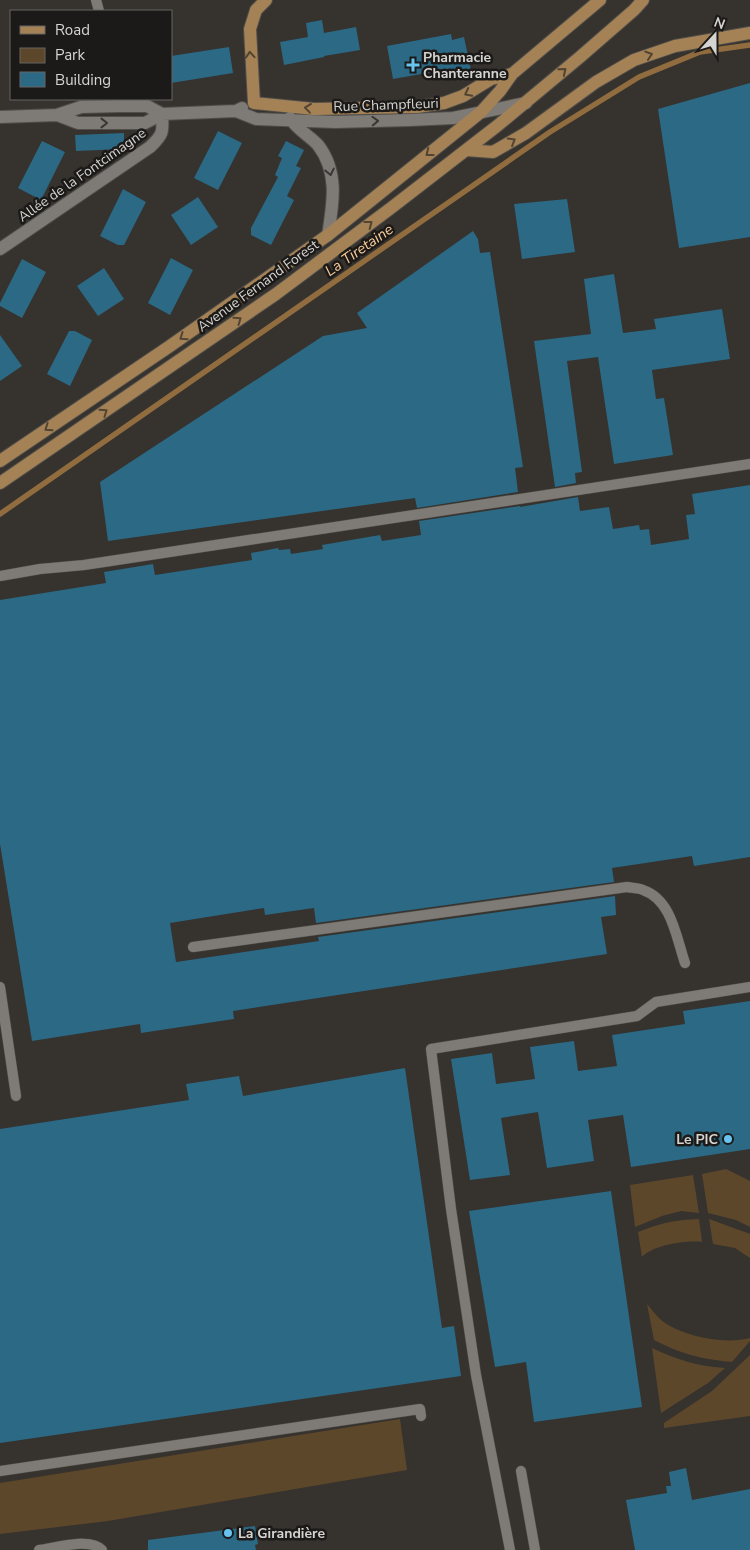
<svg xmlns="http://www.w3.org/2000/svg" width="750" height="1550" font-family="'Nunito Sans',sans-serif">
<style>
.green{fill:#5d472b}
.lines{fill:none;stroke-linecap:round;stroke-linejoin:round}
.stream{stroke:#906c3f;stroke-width:5.5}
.building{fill:#2b6985}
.service-casing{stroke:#514e4a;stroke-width:11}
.minor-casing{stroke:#514e4a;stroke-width:14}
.primary-casing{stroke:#514e4a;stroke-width:14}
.service{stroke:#7e7a75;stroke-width:10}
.minor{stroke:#7e7a75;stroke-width:12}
.primary{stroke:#a48256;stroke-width:12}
.oneway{stroke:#524431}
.oneway2{stroke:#393734}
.poi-dot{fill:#67c4f0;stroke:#1c1a18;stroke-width:2}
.labels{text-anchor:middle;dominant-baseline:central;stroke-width:5;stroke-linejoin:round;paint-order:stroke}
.poi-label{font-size:14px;font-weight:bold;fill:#d6d4d1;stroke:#1c1a18;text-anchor:start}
.street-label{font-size:14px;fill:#d6d4d1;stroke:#1c1a18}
.water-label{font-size:15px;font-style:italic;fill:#facd98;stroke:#1c1a18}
</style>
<rect width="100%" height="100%" fill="#36322e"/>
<path class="green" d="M 726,1169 L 750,1181 L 750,1227 L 736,1220 L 708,1213 L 702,1174 Z
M 693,1175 L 699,1213 L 681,1211 L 662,1216 L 635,1227 L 630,1185 Z
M 699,1219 L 702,1242 C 686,1240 653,1245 642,1257 L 638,1232 C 661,1223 674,1220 699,1219 Z
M 709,1219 L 750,1234 L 750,1258 L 735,1248 L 713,1244 Z
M 647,1304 C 651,1309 655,1314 660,1319 C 679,1336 725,1345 750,1338 L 750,1341 L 732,1362 C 701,1359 681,1354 654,1340 Z
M 652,1348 C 678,1360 696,1366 725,1368 L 708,1383 L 661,1413 Z
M 750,1355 L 750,1416 L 664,1428 L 664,1423 L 712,1391 Z
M 400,1419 L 407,1470 L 108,1521 L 0,1534 L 0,1483 Z"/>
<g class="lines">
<path class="stream" d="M 0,514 L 550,132 L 639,77 L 700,52 L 750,45"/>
</g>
<path class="building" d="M 322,20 L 324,33 L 356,27 L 360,50 L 324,56 L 324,57 L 284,65 L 280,42 L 308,37 L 306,23 Z
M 451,34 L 452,40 L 464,37 L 472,75 L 436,80 L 433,72 L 393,79 L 387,46 Z
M 229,47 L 233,73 L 171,83 L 171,56 Z
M 750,83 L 750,237 L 679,248 L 658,109 Z
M 218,131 L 242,143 L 218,190 L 194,178 Z
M 124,133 L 124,149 L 76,151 L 75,135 Z
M 42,141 L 65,152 L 41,200 L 18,188 Z
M 286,141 L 304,150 L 296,166 L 301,168 L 287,196 L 294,200 L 271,245 L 251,235 L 251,228 L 278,177 L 275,175 L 282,158 L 278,156 Z
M 123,189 L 146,202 L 124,245 L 118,245 L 100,236 Z
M 198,197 L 218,227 L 191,245 L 171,215 Z
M 567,199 L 575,252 L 522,259 L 514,204 Z
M 473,231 L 478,239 L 480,253 L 490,252 L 523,467 L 515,468 L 518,492 L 417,508 L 415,498 L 108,541 L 100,482 L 323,336 L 367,328 L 357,313 Z
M 171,258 L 193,270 L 170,315 L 148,303 Z
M 22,259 L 46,272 L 22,318 L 0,306 L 0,303 Z
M 104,268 L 124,299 L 98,316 L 77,286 Z
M 614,274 L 623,333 L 656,329 L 654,319 L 722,309 L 730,359 L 652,370 L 656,399 L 664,398 L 673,455 L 614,464 L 598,357 L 567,361 L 582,472 L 575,473 L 576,483 L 555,487 L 534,341 L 591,334 L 584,279 Z
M 69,331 L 75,331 L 92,340 L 70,386 L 47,374 Z
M 0,335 L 22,366 L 0,381 Z
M 750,485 L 750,857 L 694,866 L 692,856 L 612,868 L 614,882 L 316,923 L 314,908 L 265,915 L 264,908 L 170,923 L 176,962 L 319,941 L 318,937 L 615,896 L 616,915 L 601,917 L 607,954 L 233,1011 L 234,1019 L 141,1033 L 140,1024 L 32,1041 L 0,844 L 0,600 L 106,583 L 104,572 L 153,564 L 155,575 L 252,560 L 251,553 L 278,548 L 279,550 L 290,549 L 291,554 L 323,549 L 322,545 L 380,535 L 382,541 L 421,535 L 419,521 L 520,506 L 520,507 L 578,497 L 580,511 L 609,507 L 613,529 L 639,525 L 640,530 L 649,529 L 651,545 L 689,539 L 686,515 L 695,514 L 692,494 Z
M 750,1001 L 750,1149 L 631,1167 L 623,1115 L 588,1120 L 594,1161 L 547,1168 L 538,1112 L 501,1118 L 510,1175 L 470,1180 L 451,1059 L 492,1053 L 496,1084 L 535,1079 L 530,1047 L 574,1041 L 578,1071 L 617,1066 L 612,1035 L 685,1024 L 683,1011 Z
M 405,1068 L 442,1328 L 454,1326 L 461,1376 L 0,1443 L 0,1129 L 189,1100 L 186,1084 L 239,1076 L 243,1096 Z
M 611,1191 L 642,1407 L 534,1422 L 526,1362 L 495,1367 L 469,1211 Z
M 686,1468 L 692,1500 L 750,1489 L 750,1550 L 635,1550 L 626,1500 L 667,1493 L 666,1486 L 671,1486 L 669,1472 Z
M 255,1526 L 258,1544 L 255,1545 L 256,1550 L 148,1550 L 148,1540 Z"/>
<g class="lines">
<defs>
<path id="service" d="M 96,0 L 99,11
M 0,576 L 40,569 L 84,565 L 750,464
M 193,947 L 627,887 C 632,888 638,888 643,890 C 672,900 676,937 685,963
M 0,987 L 16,1096
M 0,1471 L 420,1409 L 421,1416
M 521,1471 L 535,1550
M 39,1550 C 55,1548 90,1537 102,1550
M 510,1550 L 476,1375 L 451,1209 L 431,1049 L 637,1016 L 656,1002 L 750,987"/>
<path id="minor" d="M 236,111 L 256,119 L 335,122 L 410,120 L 453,118 L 526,103
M 57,115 L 78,123 L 145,123 L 162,114 L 236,111 L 242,108
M 0,117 L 57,115 L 81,107 L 119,106 L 147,106 L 162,114
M 290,118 C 296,129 310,136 318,145 C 339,172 333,204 328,235
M 0,249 L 150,147 C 164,134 163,131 162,114"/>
<path id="primary" d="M 266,0 L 256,10 L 250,29 L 254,103 L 314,109 L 417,107 L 444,103 L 463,96 L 491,79 L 512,74
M 466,150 L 493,152 L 526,133 L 596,82 L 634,60 L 675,46 L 750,33
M 0,461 L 170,346 L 328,235 L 481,112 L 500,91 L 512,74 L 600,0
M 0,483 L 276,294 L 391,208 L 497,126 L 580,57 L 634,10 L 643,0"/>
</defs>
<use href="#service" class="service-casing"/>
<use href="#minor" class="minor-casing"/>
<use href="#primary" class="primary-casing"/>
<use href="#service" class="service"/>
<use href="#minor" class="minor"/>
<use href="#primary" class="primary"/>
</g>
<defs><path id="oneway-chevron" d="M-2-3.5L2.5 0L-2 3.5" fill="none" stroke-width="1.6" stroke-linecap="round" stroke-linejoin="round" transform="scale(1.25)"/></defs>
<g class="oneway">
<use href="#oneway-chevron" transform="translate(250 55) rotate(-94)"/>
<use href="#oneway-chevron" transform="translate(649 55) rotate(-18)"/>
<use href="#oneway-chevron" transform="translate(563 71) rotate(-40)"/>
<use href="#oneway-chevron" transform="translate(468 93) rotate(153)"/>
<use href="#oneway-chevron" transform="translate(308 108) rotate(-173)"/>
<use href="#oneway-chevron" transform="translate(512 141) rotate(-31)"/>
<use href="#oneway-chevron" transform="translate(429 153) rotate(142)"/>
<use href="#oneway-chevron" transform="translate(369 224) rotate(-37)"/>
<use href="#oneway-chevron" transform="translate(238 320) rotate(-35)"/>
<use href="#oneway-chevron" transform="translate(183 337) rotate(145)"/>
<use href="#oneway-chevron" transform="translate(104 412) rotate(-35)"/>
<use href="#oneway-chevron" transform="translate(48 428) rotate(146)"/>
</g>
<g class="oneway2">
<use href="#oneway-chevron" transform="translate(375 121) rotate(-2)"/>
<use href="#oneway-chevron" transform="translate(104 123)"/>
<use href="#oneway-chevron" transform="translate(330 172) rotate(78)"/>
</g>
<g class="poi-dot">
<path d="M410.5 57.5h5v5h5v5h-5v5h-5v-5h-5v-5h5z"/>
<circle cx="728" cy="1139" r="5"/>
<circle cx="228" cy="1533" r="5"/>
</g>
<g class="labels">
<g class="poi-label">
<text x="423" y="57">Pharmacie<tspan x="423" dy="16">Chanteranne</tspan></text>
<text x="718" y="1139" text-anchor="end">Le PIC</text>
<text x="238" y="1533">La Girandière</text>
</g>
<g class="street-label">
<text transform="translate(386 105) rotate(-2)">Rue Champfleuri</text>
<text transform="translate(82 175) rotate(-35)">Allée de la Fontcimagne</text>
<text transform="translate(258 286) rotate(-36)">Avenue Fernand Forest</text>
</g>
<g class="water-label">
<text transform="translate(359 250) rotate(-35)">La Tiretaine</text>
</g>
</g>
<rect x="10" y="10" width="162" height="90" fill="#1c1a18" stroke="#666462"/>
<rect x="20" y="26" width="25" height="8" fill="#a48256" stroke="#666462"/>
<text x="55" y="35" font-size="15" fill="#d6d4d1">Road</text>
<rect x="20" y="48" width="25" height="15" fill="#5d472b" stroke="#666462"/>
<text x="55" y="60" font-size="15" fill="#d6d4d1">Park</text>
<rect x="20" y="72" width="25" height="15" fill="#2b6985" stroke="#666462"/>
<text x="55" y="85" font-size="15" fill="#d6d4d1">Building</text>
<g transform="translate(715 35) rotate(21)" stroke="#1c1a18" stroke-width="4" paint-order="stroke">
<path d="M0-4L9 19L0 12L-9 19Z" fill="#d6d4d1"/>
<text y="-8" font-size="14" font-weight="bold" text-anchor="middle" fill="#d6d4d1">N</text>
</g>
</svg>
